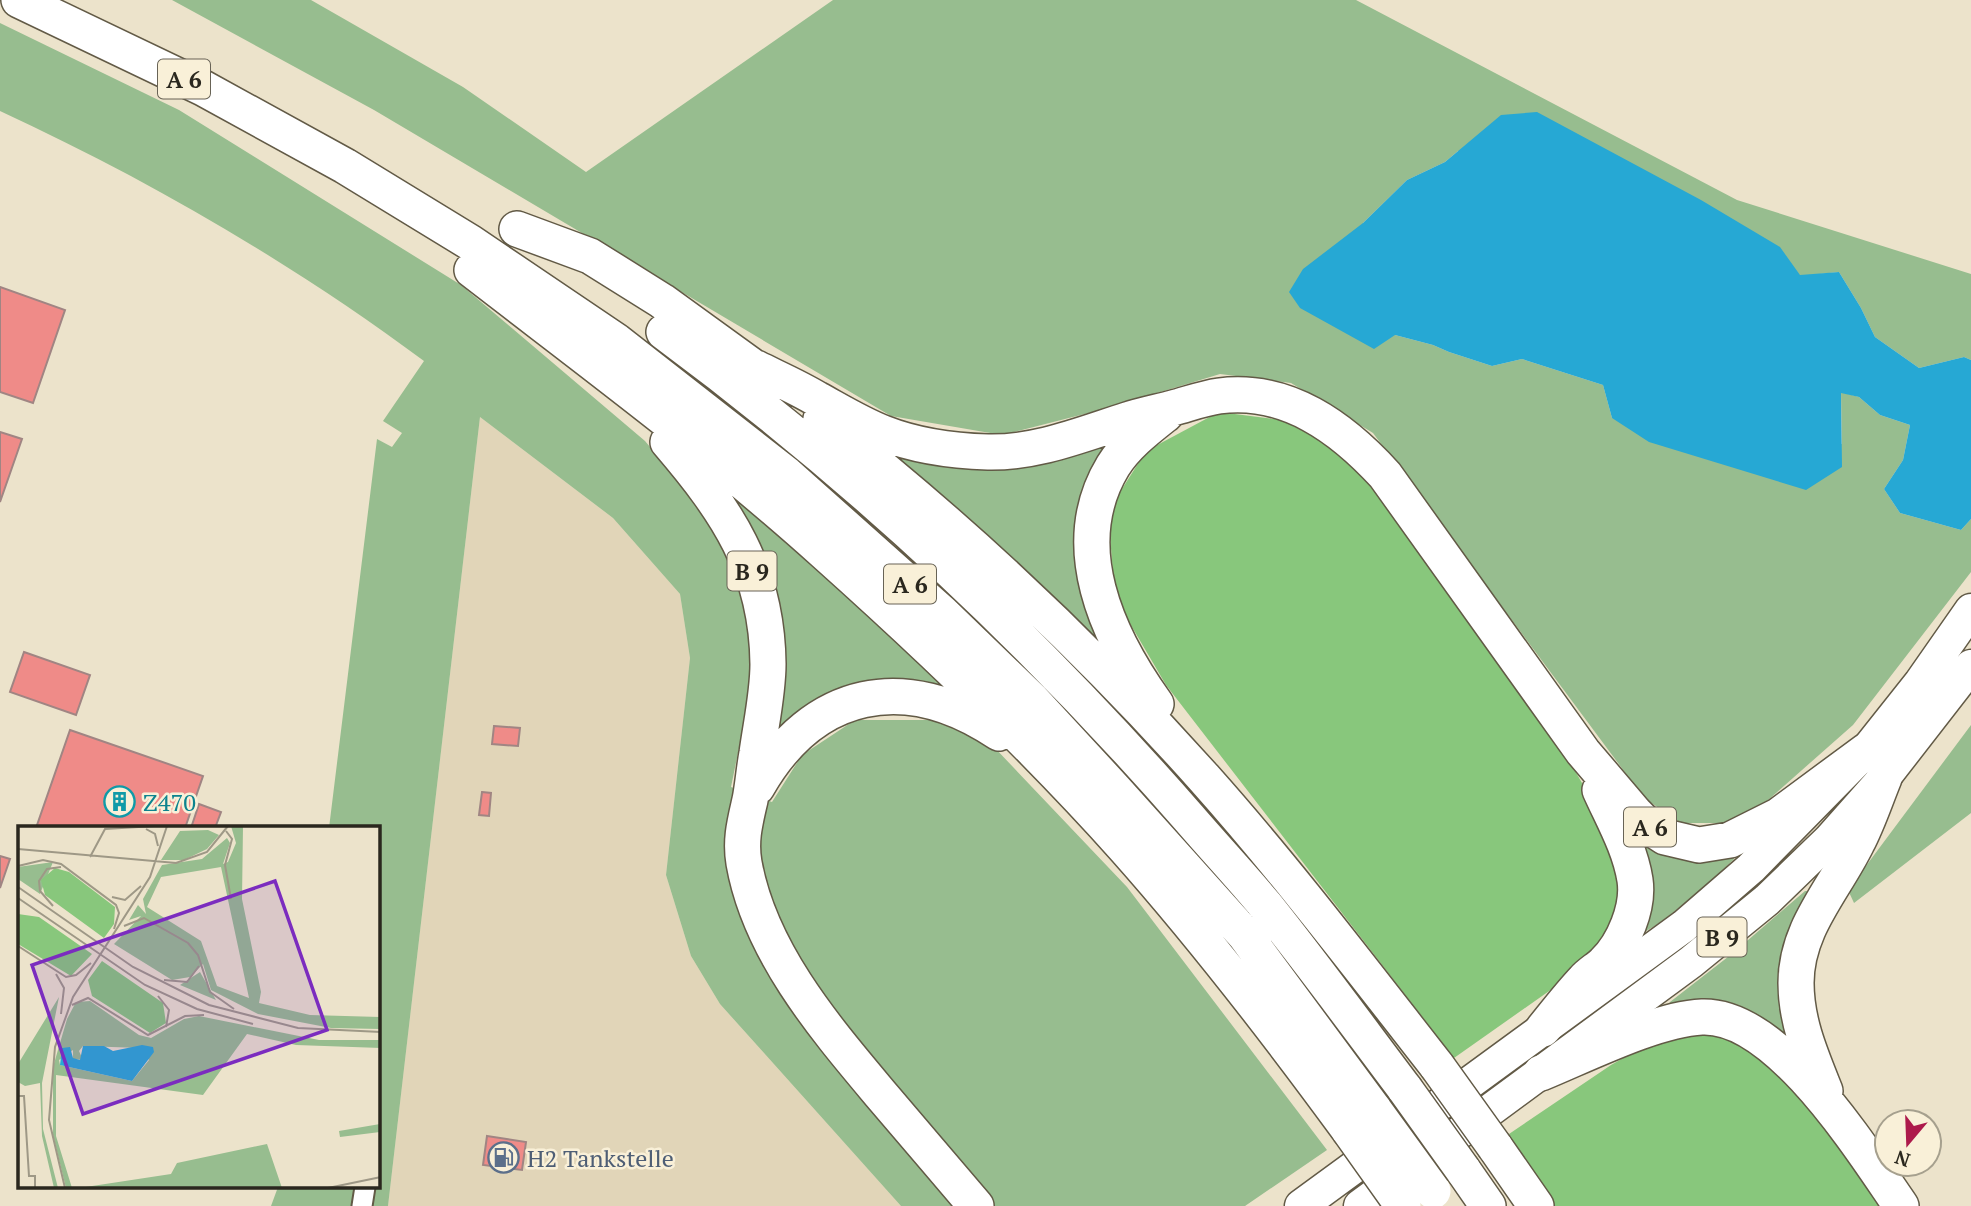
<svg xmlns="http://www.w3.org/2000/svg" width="1971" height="1206" font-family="'PT Serif',serif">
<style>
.built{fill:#e1d5b8}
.green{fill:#97bd8f}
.forest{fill:#88c77c}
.water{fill:#26a8d4}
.building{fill:#ef8b88;stroke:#a08583;stroke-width:2}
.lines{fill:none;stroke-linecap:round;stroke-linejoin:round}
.minor-casing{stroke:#625a46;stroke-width:23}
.trunk-casing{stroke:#625a46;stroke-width:35}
.motorway-casing{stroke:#625a46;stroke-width:38}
.minor{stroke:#fff;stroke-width:19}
.trunk{stroke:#fff;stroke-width:32}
.motorway{stroke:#fff;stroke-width:35}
.motorway-bridge-casing{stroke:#625a46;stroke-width:38;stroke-linecap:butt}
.motorway-bridge{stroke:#fff;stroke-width:35}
.labels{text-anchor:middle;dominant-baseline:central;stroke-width:5;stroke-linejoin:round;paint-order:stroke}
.shield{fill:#f9f0d8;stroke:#686356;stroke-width:2}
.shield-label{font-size:23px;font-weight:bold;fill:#2a271e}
.culture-label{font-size:24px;fill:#0d838f;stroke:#f9f0d8;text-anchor:start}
.service-label{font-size:24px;fill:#4e5e75;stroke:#f9f0d8;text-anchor:start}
.inset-road{fill:none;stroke:#9e9886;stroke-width:2}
.view{fill:#7b2cbf;fill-opacity:0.15;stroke:#7b2cbf;stroke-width:3.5}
.inset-edge{fill:none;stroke:#2a271e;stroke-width:3.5}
</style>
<rect width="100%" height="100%" fill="#ece3cb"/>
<path class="built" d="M 480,417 L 613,518 L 680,594 L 690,658 L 666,875 L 691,956 L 720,1004 L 901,1206 L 388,1206 Z"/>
<path class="green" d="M 172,0 L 311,0 L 463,87 L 586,172 L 833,0 L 1356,0 L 1737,200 L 1971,274 L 1971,360 L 1964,357 L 1919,368 L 1875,337 L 1861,308 L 1839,272 L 1800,276 L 1779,247 L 1458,151 L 1445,162 L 1407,180 L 1363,223 L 1395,335 L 1433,345 L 1449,352 L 1492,366 L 1522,359 L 1603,385 L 1612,418 L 1842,444 L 1841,392 L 1859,397 L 1880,415 L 1910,425 L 1903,460 L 1884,489 L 1900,513 L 1961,530 L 1971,519 L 1971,572 L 1853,725 L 1742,823 L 1681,823 L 1644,798 L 1373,433 L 1291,383 L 1220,374 L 1108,408 L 1002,435 L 891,416 L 374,110 Z
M 0,23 L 179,110 L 461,285 L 645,441 L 697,503 L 739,574 L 749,624 L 752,684 L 731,787 L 772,802 L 802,755 L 855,720 L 939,720 L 994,747 L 1127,887 L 1327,1150 L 1245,1206 L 901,1206 L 720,1004 L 691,956 L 666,875 L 690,658 L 680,594 L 613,518 L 480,417 L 388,1206 L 271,1206 L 278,1187 L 378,1187 L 378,828 L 329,828 L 377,439 L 392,447 L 402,433 L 383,421 L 424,361 C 292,263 149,180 0,111 Z
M 1110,434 L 1106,462 L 1102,645 L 880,445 Z
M 728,489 L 829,574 L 946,688 L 778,740 Z
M 1971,725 L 1971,813 L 1854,903 L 1848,890 Z
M 1632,831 L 1734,856 L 1734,859 C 1721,873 1655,931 1641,933 Z
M 1805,891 L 1809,891 L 1797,1044 L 1666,1008 L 1670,1002 L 1733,953 Z"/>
<path class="forest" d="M 1219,412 L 1282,420 L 1337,449 L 1388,501 L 1566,755 L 1610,832 L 1624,875 L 1618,916 L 1603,953 L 1454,1058 L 1166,685 L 1115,598 L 1108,511 L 1146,451 Z
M 1712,1028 L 1781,1063 L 1887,1206 L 1553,1206 L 1523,1166 L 1509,1134 L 1611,1065 L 1660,1037 Z"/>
<path class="water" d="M 1537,112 L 1701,200 L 1780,247 L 1800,275 L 1839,272 L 1861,308 L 1875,337 L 1919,368 L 1964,357 L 1971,360 L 1971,519 L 1961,530 L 1900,513 L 1884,489 L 1903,460 L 1910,425 L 1880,415 L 1859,397 L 1841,393 L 1842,467 L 1806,490 L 1649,442 L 1612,418 L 1603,385 L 1522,359 L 1492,366 L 1449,352 L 1433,345 L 1395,335 L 1374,349 L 1300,308 L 1289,292 L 1303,269 L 1363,223 L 1407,180 L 1445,162 L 1501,115 Z"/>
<path class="building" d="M 0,287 L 65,310 L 33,403 L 0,392 Z
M 0,432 L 22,439 L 0,502 Z
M 24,652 L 90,675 L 76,715 L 10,692 Z
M 494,726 L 520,728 L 518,746 L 492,744 Z
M 70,730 L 203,776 L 185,828 L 36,828 Z
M 482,792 L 491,793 L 489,816 L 479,815 Z
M 199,804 L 221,812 L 215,828 L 191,828 Z
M 0,856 L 10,859 L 0,888 Z
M 487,1136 L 526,1142 L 522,1170 L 483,1165 Z"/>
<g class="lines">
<defs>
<path id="minor" d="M 362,1206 L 365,1187"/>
<path id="trunk" d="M 1301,1206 L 1684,926 L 1751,868 L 1866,751 L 1920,683 L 1971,610
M 1360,1206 L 1691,962 L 1767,900 L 1829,840 L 1884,778 L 1971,666"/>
<path id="motorway" d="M 19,0 L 203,88 L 345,166 L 471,243 L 616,341 L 786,474 L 942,613 L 1032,700 L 1115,790 L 1245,935 L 1375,1111
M 517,229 L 590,256 L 662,301 L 774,382
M 472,270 C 591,362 713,452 825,553 C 929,646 1032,744 1125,848 C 1205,938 1278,1033 1349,1130
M 664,332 C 856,474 1032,638 1189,818 C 1214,847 1241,876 1266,906 C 1314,966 1359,1028 1405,1089
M 756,368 C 776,378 797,387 817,399 C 839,411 860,424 883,433 C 916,446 953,451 988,452 C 1037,453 1080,435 1127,420 C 1142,415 1158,412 1173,408 C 1188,404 1204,398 1219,396 C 1287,387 1342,428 1385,475 L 1583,752 L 1635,813 L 1648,826 L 1665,837 L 1699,845 L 1730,840 L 1778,816 L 1866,751
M 821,419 C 959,527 1087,647 1204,778 C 1286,870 1361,969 1437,1066
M 668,442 C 727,511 767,569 768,664 C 768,693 761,724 757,753 C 754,769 753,785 750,800 C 745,822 740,840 744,863 C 760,953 826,1029 883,1097 C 914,1133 945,1170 976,1206
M 1156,704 C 1107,636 1065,545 1113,466 C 1126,445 1147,429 1166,414
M 757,787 C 813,689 905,670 999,733
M 1543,1029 C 1556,1013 1569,996 1584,980 C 1590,973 1598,969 1604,963 C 1624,944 1639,907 1635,880 C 1630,848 1613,819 1600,790
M 1541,1073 C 1585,1055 1656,1019 1702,1017 C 1778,1014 1862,1150 1901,1206
M 1825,1091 C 1811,1056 1796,1022 1796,983 C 1796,928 1834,890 1857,843 C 1868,822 1875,800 1884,778
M 1495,1147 L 1536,1206
M 1463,1170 L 1488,1206"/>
</defs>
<use href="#minor" class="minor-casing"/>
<use href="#trunk" class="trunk-casing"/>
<use href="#motorway" class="motorway-casing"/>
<use href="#minor" class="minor"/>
<use href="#trunk" class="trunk"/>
<use href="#motorway" class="motorway"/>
<defs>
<path id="motorway-bridge" d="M 1437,1066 L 1495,1147
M 1405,1089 L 1463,1170
M 1375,1111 L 1433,1191
M 1349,1130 L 1403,1206"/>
</defs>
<use href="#motorway-bridge" class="motorway-bridge-casing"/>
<use href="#motorway-bridge" class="motorway-bridge"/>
</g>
<defs>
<symbol id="building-ring" viewBox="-11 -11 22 22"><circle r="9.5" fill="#f9f0d8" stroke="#0f9aa8" stroke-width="1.5"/><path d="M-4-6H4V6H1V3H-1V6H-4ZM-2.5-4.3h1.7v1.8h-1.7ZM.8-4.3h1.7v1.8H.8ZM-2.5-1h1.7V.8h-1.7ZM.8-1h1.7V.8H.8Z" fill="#0f9aa8"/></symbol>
<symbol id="fuel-ring" viewBox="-11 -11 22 22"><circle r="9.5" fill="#f9f0d8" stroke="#5c6f8a" stroke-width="1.5"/><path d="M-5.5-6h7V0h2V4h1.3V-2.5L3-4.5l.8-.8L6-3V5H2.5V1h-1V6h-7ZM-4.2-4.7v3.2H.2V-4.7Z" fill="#5c6f8a"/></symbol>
</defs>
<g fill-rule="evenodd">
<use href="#building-ring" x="102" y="784" width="35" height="35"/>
<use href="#fuel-ring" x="486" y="1140" width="35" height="35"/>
</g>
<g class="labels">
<g class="shield">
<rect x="158" y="59.5" width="52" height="39" rx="5"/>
<rect x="727.5" y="551.5" width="49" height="39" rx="5"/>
<rect x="884" y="564.5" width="52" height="39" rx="5"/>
<rect x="1624" y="807.5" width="52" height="39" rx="5"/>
<rect x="1697.5" y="917.5" width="49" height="39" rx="5"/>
</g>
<g class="shield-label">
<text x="184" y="79">A 6</text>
<text x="752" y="571">B 9</text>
<text x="910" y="584">A 6</text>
<text x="1650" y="827">A 6</text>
<text x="1722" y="937">B 9</text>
</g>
<g class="culture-label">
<text x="143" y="802">Z470</text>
</g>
<g class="service-label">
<text x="527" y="1158">H2 Tankstelle</text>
</g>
</g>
<g transform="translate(18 826)">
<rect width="362" height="362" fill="#ece3cb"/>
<path d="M 213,0 L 225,0 L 224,73 L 243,166 L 241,177 L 292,189 L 362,191 L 362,203 L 313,202 L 240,188 L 193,164 L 185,138 L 172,151 L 154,154 L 96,118 L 123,90 L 111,94 L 120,79 L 128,88 L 125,73 L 144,39 L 184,33 L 209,12 L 212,17 L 205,38 L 210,36 L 218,17 ZM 203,41 L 231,172 L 199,160 L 183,115 L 129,81 L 143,51 ZM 190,4 L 201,9 L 189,23 L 166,34 L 143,34 L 162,5 ZM 35,36 L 22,68 L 0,53 L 0,41 ZM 182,146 L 198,174 L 162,159 ZM 41,171 L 24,257 L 25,303 L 40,362 L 36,362 L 24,310 L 22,257 L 7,260 L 0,256 L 0,238 ZM 72,175 L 121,209 L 133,212 L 166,193 L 181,190 L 301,214 L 362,214 L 363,222 L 278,219 L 229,208 L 185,269 L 38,249 L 38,310 L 54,362 L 48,362 L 35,309 L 35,241 L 49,193 L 58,176 ZM 65,220 L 122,222 L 131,234 L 114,255 L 42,239 L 41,234 L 55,224 L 55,233 L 65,234 L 61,225 ZM 362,298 L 362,306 L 322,311 L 321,305 ZM 249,318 L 264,362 L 61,362 L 153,348 L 159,337 Z" fill="#97bd8f" fill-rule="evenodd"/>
<path d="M 37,42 L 51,46 L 97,81 L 96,98 L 86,112 L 27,69 L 23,54 ZM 0,88 L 21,91 L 74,128 L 53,150 L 0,118 ZM 84,135 L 145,177 L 148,197 L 132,207 L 74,170 L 70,154 Z" fill="#88c77c"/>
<path d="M 124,219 L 135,221 L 136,226 L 114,255 L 42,239 L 44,222 L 52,221 L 55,232 L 62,234 L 65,220 L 86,220 L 95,225 Z" fill="#26a8d4"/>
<path class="inset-road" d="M 158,0 L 196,0M 128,3 L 137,8 L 140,20M 208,5 L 214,13 L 207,39 L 213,73M 0,23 L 158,37 L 189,26 L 210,0M 72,31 L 87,3 L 137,0M 0,40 L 25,34 L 43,38 L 98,79 L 101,87 L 96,103M 0,61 L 115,141 L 191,179 L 280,202 L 363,206M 94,71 L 107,74 L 123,60M 0,72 L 127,159 L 179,183 L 235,198M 35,80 L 22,65 L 21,55 L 29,43 L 43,41M 106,100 L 126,92 L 170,117 L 180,129 L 192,166 L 216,183M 0,120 L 48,151 L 58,149 L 73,137M 38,148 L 46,162 L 43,188M 146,154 L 169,156 L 181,140M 140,170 L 151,184 L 148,201M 54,179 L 70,172 L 130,209 L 167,190 L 186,189M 0,270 L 6,270 L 11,350 L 17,350 L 17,362M 47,362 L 31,294 L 37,221 L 55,171 L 132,51 L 149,0M 310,362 L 363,351"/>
<path class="view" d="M 257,55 L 309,204 L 65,288 L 14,139 Z"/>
<rect width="362" height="362" class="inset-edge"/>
</g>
<g transform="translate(1908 1143) rotate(199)"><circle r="33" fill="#f9f0d8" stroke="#a6a08e" stroke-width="2"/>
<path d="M0-5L12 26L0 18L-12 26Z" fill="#ad1a4b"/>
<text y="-10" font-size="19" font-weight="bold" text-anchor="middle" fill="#2a271e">N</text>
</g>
</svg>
